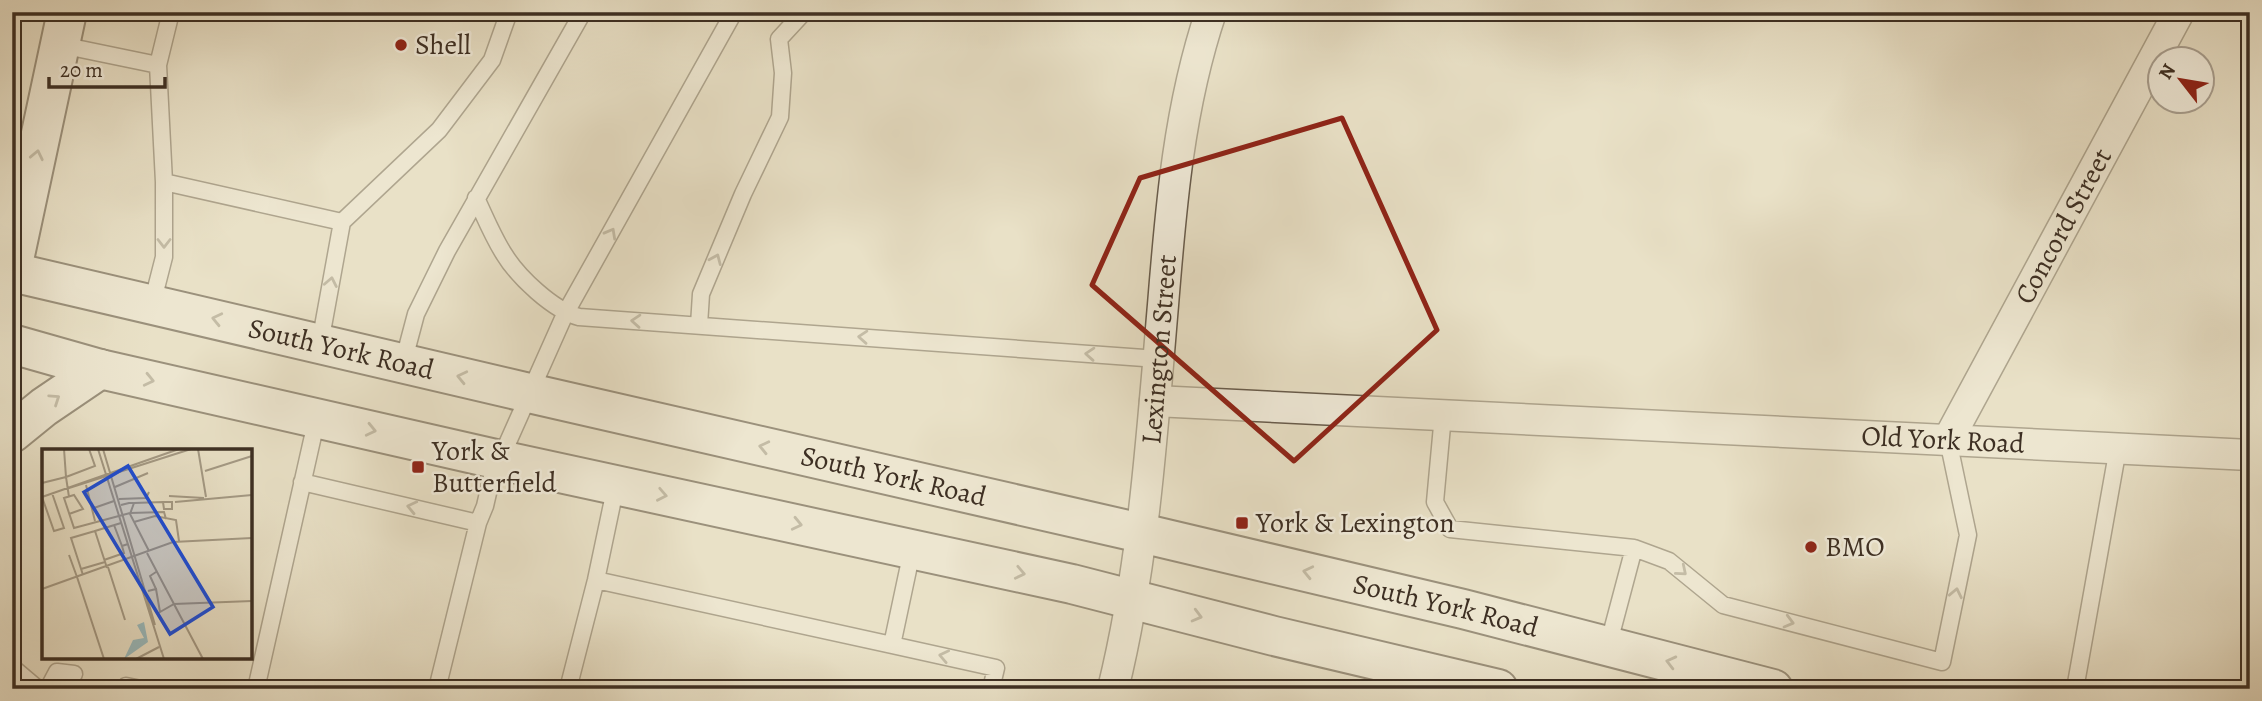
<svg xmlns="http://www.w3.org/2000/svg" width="2262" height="701" font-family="Alegreya,serif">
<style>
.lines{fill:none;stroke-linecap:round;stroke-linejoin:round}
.service-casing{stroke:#685c4c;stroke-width:19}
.minor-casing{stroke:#685c4c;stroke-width:33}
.secondary-casing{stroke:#3d2f23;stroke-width:42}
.service{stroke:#f1ecdb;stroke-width:16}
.minor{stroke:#f1ecdb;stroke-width:30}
.secondary{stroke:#f1ecdb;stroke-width:38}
.oneway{stroke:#978e7f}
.marked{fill:none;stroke:#8f2418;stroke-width:5;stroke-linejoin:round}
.poi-dot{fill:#8f2418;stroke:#f1ecdb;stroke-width:2.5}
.labels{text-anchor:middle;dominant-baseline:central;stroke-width:5;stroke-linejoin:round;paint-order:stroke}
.poi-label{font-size:28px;fill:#3d2f23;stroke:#f1ecdb;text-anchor:start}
.street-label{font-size:28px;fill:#3d2f23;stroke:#f1ecdb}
.inset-road{fill:none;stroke:#a49a85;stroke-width:2}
.view{fill:#1d4ed8;fill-opacity:0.15;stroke:#1d4ed8;stroke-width:3.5}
.inset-edge{fill:none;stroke:#3d2f23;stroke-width:3.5}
</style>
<rect width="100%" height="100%" fill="#e9e1c7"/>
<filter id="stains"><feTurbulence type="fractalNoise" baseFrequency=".00286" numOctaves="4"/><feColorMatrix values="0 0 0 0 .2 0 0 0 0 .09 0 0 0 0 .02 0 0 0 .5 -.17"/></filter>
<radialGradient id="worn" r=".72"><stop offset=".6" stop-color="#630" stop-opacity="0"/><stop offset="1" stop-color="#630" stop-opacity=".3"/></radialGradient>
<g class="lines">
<defs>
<path id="service" d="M 61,45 L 158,65
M 164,182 L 342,222
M 476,198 C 485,217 493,237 504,254 C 518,277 553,310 579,317 L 1158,359
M 152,304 L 164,257 L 164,182 L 158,65 L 171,12
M 699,325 L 701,294 L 743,194 L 780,117 L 783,73 L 779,39 L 804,12
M 320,343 L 342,222 L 439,130 L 492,60 L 509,12
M 403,363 L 416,314 L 447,251 L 583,12
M 1443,415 L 1435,502 L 1450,529 L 1634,548 L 1608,646
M 302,482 L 478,523
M 1634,548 L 1669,561 L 1723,605 L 1942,662 L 1968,535 L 1948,440
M 596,580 L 892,645 L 912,551
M 892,645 L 996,668 L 991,689
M 12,667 L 38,689
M 126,686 L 141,689
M 48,689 L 57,672 L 74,674
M 256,689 L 317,418
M 437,689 L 478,523 L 485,506 L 491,480 L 565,314 L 734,12
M 568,689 L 596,580 L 616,485
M 2075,689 L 2118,448"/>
<g id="minor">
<path id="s1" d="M 1155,401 L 2250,455"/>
<path id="s2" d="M 1948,440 L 2179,12"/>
<path id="s3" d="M 1113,689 C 1144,563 1152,433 1163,305 C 1171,205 1179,107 1211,12"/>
</g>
<g id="secondary">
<path d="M 12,269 L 67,12"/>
<path id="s4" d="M 12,272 L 529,393 L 1141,533 L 1463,609 L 1773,689"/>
<path d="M 12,344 L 100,369 L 500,460 L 1072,584 L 1274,636 L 1498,689"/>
<path d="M 12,433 L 44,407 L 100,369"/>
</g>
</defs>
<use href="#service" class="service-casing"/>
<use href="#minor" class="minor-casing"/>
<use href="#secondary" class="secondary-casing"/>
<use href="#service" class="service"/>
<use href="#minor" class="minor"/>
<use href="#secondary" class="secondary"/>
</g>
<defs><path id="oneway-chevron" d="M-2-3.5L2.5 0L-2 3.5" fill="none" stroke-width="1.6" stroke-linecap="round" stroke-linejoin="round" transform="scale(1.75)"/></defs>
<g class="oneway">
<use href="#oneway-chevron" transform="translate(37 155) rotate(-78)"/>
<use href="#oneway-chevron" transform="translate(611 233) rotate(-61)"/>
<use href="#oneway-chevron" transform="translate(164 243) rotate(90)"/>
<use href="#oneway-chevron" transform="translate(716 259) rotate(-67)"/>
<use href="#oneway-chevron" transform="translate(331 282) rotate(-79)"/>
<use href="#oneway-chevron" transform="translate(217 319) rotate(-167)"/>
<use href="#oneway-chevron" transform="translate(636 321) rotate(-176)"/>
<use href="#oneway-chevron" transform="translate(863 337) rotate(-176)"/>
<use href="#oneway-chevron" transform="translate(1090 354) rotate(-176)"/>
<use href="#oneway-chevron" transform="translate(462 377) rotate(-167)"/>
<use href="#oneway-chevron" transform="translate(149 380) rotate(13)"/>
<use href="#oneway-chevron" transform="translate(55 399) rotate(-34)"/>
<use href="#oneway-chevron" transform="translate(371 430) rotate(13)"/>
<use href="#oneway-chevron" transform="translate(764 447) rotate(-167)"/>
<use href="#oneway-chevron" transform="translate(662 495) rotate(11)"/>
<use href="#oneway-chevron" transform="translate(412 507) rotate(-167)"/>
<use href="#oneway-chevron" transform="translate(797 524) rotate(13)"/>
<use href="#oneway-chevron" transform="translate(1682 571) rotate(40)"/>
<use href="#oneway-chevron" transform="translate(1308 572) rotate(-167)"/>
<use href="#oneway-chevron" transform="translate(1020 573) rotate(12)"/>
<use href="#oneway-chevron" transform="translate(1956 593) rotate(-78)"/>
<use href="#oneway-chevron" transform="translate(1197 616) rotate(15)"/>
<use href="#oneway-chevron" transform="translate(1789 622) rotate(15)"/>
<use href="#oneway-chevron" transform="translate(944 656) rotate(-168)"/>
<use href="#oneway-chevron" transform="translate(1671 662) rotate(-166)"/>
</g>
<path d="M0 0H2262V701H0ZM 1342,118 L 1437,330 L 1294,461 L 1092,285 L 1140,178 Z" fill="#e9e1c7" fill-opacity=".55" fill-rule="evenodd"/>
<path class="marked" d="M 1342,118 L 1437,330 L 1294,461 L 1092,285 L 1140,178 Z"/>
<g class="poi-dot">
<circle cx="401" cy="45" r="7"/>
<rect x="411" y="460" width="14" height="14" rx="3.5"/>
<rect x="1235" y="516" width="14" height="14" rx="3.5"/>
<circle cx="1811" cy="547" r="7"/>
</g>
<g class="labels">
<g class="poi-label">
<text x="415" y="45">Shell</text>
<text x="432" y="451">York &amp;<tspan x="432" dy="32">Butterfield</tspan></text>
<text x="1256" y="523">York &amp; Lexington</text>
<text x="1825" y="547">BMO</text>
</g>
<g class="street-label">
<text stroke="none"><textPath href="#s2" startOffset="243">Concord Street</textPath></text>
<text stroke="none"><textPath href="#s4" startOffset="338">South York Road</textPath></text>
<text stroke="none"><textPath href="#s3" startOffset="343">Lexington Street</textPath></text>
<text stroke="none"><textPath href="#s1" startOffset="789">Old York Road</textPath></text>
<text stroke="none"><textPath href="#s4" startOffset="905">South York Road</textPath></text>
<text stroke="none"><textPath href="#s4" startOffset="1472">South York Road</textPath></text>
</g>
</g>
<g transform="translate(42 449)">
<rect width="210" height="210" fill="#e9e1c7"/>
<path d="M 102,173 L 106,193 L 82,210 L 91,191 L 102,189 L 95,176 Z" fill="#9abbbe"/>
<path class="inset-road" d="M 22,0 L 24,28 L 53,17 L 47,0M 56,0 L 122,210M 61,0 L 113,176M 156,0 L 164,48M 163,22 L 210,7M 0,34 L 24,28 L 27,48M 44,36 L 53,72M 73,38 L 106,24M 27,39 L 149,0M 127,47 L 162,49M 0,48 L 12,82 L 22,79 L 10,44M 0,48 L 137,0M 77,50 L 104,49 L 107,43M 133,53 L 210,46M 92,54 L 88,65 L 107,102M 79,56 L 87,54 L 92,54 L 121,53 L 130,53 L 130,60 L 122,60 L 121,53M 49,60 L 72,52M 27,65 L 41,60 L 32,46 L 22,49 L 32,79 L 88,64 L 122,63 L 124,70M 92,73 L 113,67 L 134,71 L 137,92M 72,76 L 80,97 L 86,95M 105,104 L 161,210M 27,106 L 35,128M 62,111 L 82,104 L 80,97M 66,118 L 83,171M 65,119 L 53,82 L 79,74M 39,120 L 63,113M 41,126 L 29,89 L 53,82M 35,128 L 62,210M 0,140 L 131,93 L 210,89M 114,140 L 118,163 L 132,155 L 210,152M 106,142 L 114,140 L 108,127 L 114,123M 94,210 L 117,198"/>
<path class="view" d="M 86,17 L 171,158 L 128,185 L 42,43 Z"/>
<rect width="210" height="210" class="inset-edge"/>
</g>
<rect width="2262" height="701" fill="none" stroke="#e9e1c7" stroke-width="42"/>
<rect x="14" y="14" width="2234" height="673" fill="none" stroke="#3d2f23" stroke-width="3.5"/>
<rect x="21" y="21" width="2220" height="659" fill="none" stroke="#3d2f23" stroke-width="2"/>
<g transform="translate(2181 80) rotate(301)"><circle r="33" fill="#f1ecdb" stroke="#a9a091" stroke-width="2"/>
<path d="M0-5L12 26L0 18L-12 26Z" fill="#8f2418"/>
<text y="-10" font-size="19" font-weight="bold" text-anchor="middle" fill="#3d2f23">N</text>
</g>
<path d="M49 77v10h116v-10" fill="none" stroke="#3d2f23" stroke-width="3.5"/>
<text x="60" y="77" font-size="21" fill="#3d2f23" stroke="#f1ecdb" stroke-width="5" paint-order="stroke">20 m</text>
<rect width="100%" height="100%" filter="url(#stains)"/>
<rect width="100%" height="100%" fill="url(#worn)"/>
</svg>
